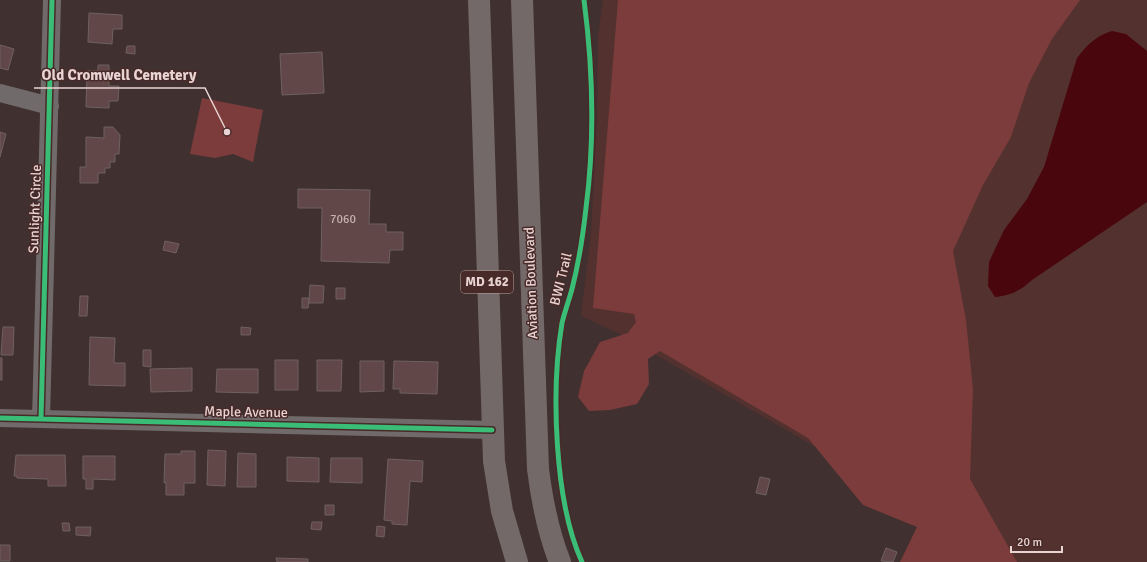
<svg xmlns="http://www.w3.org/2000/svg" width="1147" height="562" font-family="Signika,sans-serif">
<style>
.built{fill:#53312f}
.green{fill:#7b3c3b}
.water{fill:#4a060d}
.building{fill:#614747;stroke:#6f6160}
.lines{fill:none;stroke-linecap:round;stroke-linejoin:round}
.street{stroke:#716a6a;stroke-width:18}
.primary{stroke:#746969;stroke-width:22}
.cycleway-casing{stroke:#482a29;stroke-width:8}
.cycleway{stroke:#3abd76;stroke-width:5}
.labels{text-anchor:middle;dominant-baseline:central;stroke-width:3;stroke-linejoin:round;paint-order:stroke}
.number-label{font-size:12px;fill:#c6b1af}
.shield{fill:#482a29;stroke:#b8a19f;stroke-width:1}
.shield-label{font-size:13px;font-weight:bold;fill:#e8d4d2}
.street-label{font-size:14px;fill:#e8d4d2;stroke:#482a29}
.leader{fill:none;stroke:#e8d4d2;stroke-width:1.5}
.callout-dot{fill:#e8d4d2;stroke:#482a29;stroke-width:1.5}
.callout-label{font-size:15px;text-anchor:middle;font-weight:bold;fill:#e8d4d2;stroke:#482a29;stroke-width:3;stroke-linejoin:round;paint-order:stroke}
</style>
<rect width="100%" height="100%" fill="#413030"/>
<path class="built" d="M 603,0 L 1147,0 L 1147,562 L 921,562 L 940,519 L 620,334 L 581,316 L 591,233 L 597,121 L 598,37 Z"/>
<path class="green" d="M 618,0 L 1080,0 L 1052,39 L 1029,83 L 1011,137 L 983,185 L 953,251 L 966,320 L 973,389 L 970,479 L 1017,562 L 900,562 L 917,527 L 863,505 L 808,438 L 660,351 L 648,359 L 649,384 L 637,404 L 610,410 L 589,411 L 578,397 L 584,371 L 600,342 L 628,333 L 636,322 L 634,314 L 593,308 Z
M 202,98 L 263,110 L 253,162 L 233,154 L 215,158 L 190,154 Z"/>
<path class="water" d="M 1112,31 L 1126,34 L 1147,51 L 1147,202 L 1032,280 C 1020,291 1011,295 995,297 L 988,286 L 989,262 L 1004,230 L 1027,199 L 1044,167 L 1077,58 C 1088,44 1096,36 1112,31 Z"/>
<path class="building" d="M 89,13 L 122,15 L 122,29 L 113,29 L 112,44 L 88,42 Z
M 0,45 L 14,49 L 8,70 L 0,68 Z
M 127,46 L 135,46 L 135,54 L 126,53 Z
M 322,52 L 324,93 L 282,95 L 280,54 Z
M 98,65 L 109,65 L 109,86 L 119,86 L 118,101 L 109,101 L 109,108 L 86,107 L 87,71 L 98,71 Z
M 104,127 L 113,127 L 120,135 L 119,154 L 115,154 L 115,162 L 110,162 L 110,168 L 105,168 L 105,173 L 98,173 L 98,183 L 80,183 L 80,167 L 86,167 L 86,137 L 104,138 Z
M 0,132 L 6,134 L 0,157 Z
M 298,189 L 370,190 L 369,224 L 386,224 L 386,232 L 403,232 L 403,250 L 390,250 L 389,263 L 321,261 L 322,208 L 298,208 Z
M 165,241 L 179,244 L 176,253 L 163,250 Z
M 310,285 L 324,286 L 323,303 L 309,303 Z
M 336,288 L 345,288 L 345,299 L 336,299 Z
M 80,296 L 88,296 L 87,316 L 79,316 Z
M 302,298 L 309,298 L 308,308 L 302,308 Z
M 3,327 L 14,327 L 13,355 L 1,355 Z
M 241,327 L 251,328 L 250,335 L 241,335 Z
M 90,337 L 115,338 L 114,363 L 125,363 L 125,386 L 89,385 Z
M 143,350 L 151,350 L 151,367 L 143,366 Z
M 0,358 L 2,358 L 2,380 L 0,380 Z
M 275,360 L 298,360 L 298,390 L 275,390 Z
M 317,360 L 342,360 L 341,391 L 317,391 Z
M 360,361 L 384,361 L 384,391 L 360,392 Z
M 394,361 L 438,362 L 437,394 L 400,393 L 400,389 L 393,389 Z
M 192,368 L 192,391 L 151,392 L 150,369 Z
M 217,369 L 258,369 L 258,393 L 216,392 Z
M 208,450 L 226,451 L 225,486 L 207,485 Z
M 181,451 L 195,451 L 195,483 L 184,483 L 184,495 L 166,495 L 166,482 L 164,483 L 165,454 L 181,454 Z
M 238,453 L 256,454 L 256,487 L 237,487 Z
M 16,455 L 65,455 L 66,486 L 48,486 L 48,479 L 17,478 L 17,476 L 14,476 Z
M 83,456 L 115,456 L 115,480 L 93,479 L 93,489 L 86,489 L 86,479 L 83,479 Z
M 287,457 L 319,458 L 319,482 L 287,481 Z
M 331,458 L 362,458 L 362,483 L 330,482 Z
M 388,459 L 423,461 L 422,482 L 410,481 L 407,525 L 392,524 L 392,521 L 384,520 Z
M 760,477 L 770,479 L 766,495 L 756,493 Z
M 325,505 L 334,505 L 334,515 L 325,515 Z
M 312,522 L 322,522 L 321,530 L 311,529 Z
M 62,523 L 69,523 L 70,531 L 63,531 Z
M 377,526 L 385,527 L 384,537 L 376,536 Z
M 76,527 L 91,527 L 90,536 L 76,535 Z
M 0,545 L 10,545 L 10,561 L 0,561 Z
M 886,548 L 897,552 L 893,562 L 881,561 Z
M 276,558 L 308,559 L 308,562 L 277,562 Z"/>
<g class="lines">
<path class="street" d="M 0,93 L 50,106
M 0,418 L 492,430
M 41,419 L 52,0"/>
<path class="primary" d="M 479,0 L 494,461 L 502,511 L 517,562
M 522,0 L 538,469 C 542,501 548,532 560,562"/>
<defs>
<path id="cycleway" d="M 0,418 L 492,430
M 41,419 L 52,0
M 582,562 C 554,501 551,389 562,323 C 565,311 569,300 572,289 C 579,262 583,235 586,208 C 595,139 593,69 584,0"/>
</defs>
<use href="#cycleway" class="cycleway-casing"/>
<use href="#cycleway" class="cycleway"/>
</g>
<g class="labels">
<g class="number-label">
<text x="343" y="219">7060</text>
</g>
<rect class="shield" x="461" y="271" width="52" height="22" rx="3"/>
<g class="shield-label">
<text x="487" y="282">MD 162</text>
</g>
<g class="street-label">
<text transform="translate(35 209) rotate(-88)">Sunlight Circle</text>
<text transform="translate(561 279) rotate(-76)">BWI Trail</text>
<text transform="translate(531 283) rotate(-92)">Aviation Boulevard</text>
<text transform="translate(246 412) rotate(1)">Maple Avenue</text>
</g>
</g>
<path class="leader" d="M227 132L205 88H34"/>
<circle class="callout-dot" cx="227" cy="132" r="4"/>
<g class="callout-label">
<text x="119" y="80">Old Cromwell Cemetery</text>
</g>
<path d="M1011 546v6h51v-6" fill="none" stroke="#e8d4d2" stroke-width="2"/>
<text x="1017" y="546" font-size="12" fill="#e8d4d2" stroke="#482a29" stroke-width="3" paint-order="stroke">20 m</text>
</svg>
